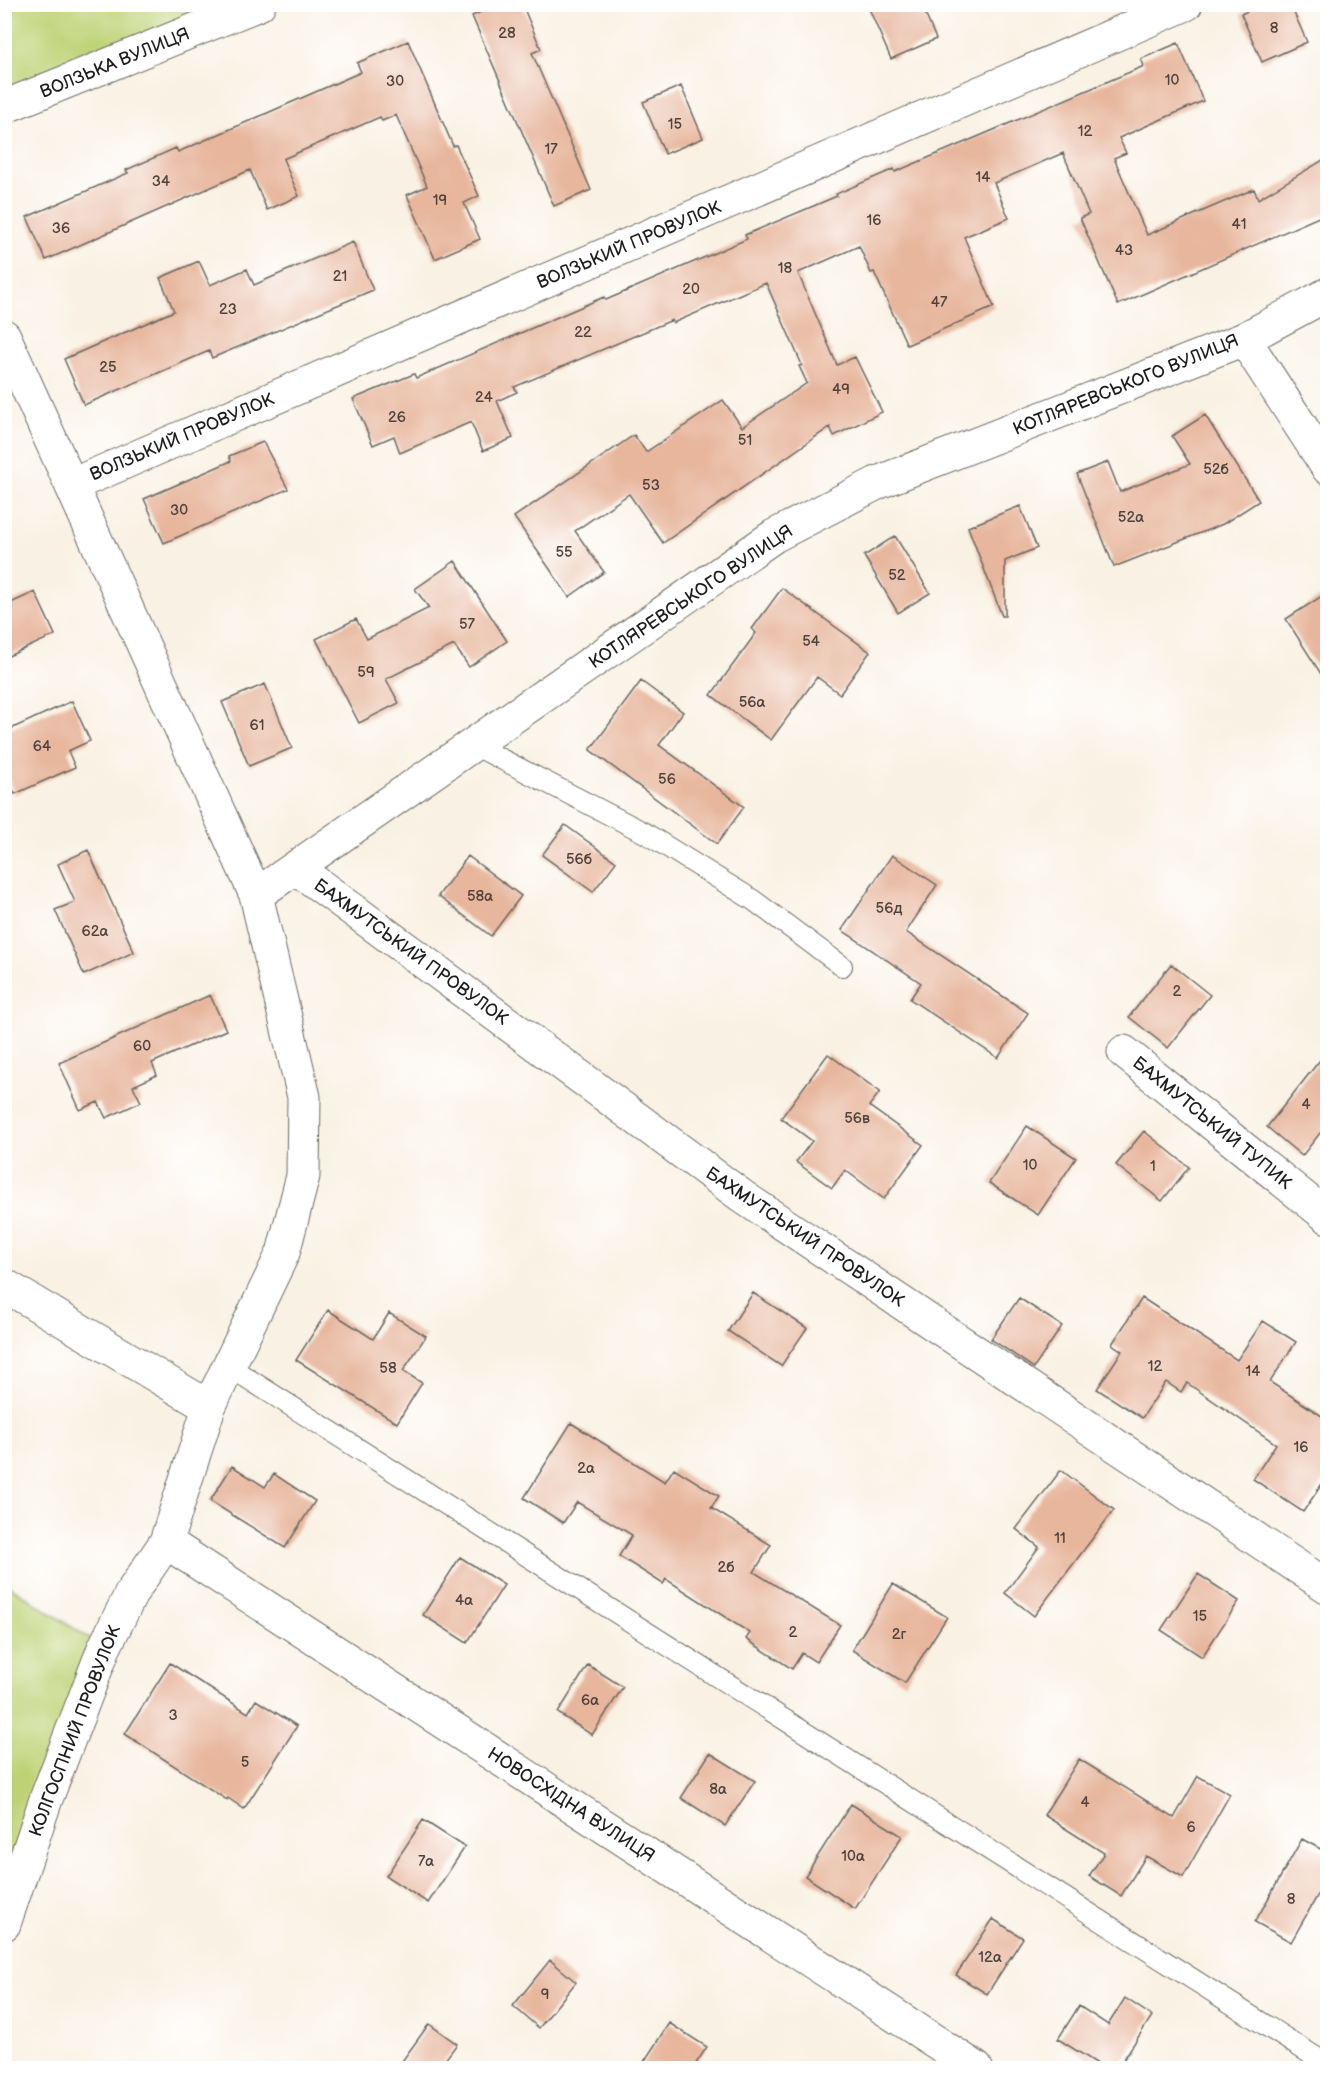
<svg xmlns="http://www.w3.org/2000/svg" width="1332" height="2073" font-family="'Balsamiq Sans',sans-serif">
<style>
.green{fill:#bed275;stroke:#6d7748;stroke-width:1.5}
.building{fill:#e7b69c}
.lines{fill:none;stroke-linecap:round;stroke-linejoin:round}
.lane-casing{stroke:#696762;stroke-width:22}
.street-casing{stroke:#696762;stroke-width:35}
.lane{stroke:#fff;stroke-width:20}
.street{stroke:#fff;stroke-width:33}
.labels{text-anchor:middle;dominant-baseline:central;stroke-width:5;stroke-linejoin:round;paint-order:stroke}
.number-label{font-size:15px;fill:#4f423c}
.street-label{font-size:18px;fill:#1c1c1c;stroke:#fff}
</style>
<rect width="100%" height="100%" fill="#fff"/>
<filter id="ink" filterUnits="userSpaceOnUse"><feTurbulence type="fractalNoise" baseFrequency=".0167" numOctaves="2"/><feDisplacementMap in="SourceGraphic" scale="12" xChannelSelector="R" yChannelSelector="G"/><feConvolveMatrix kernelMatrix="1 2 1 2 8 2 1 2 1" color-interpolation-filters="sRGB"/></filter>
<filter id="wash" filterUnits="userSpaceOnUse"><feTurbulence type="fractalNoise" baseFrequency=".008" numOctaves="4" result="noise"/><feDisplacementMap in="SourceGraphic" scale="24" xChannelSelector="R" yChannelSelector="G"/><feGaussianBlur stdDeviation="1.35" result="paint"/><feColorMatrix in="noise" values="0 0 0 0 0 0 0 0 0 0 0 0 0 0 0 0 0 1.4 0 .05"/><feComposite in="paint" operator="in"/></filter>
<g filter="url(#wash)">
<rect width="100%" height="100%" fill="#f9f1e3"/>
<path class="green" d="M 5,5 L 259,5 L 5,107 Z
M 5,1583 L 104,1648 L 5,1924 Z"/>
<g id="blocks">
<path class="building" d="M 498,4 L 522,4 L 541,49 L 532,53 L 591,190 L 554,206 L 472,16 Z
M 867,4 L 921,4 L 936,39 L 891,59 Z
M 1263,4 L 1290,4 L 1307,42 L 1262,62 L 1241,14 Z
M 408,41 L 453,146 L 456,145 L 479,196 L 464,203 L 480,239 L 435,259 L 407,195 L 427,186 L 396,115 L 382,121 L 380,117 L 283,159 L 299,196 L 267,210 L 250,170 L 46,260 L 27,217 L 128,173 L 126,170 L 176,148 L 178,152 L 361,72 L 357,63 Z
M 1178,43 L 1203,101 L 1119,138 L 1126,153 L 1114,158 L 1147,235 L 1254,189 L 1258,199 L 1328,157 L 1328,213 L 1118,305 L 1080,218 L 1089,214 L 1063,153 L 994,183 L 1009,218 L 964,237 L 994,307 L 907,345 L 874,272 L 871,273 L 859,246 L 798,273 L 837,365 L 855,357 L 882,412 L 834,436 L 830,427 L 663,543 L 629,494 L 575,531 L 604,572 L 569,597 L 514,517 L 634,435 L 646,452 L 723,400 L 742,427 L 807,383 L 799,366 L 802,365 L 766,283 L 673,323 L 672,320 L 514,387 L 517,392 L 497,401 L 513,438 L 483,451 L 471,422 L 400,453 L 394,436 L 373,445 L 353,399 L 414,374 L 416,378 L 604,297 L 606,300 L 747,239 L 745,235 L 837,196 L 836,194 L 894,169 L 895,172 L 1144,66 L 1141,59 Z
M 681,86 L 703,138 L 665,154 L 643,102 Z
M 353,242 L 373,290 L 212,358 L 209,351 L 84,405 L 64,359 L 174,311 L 160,278 L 199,261 L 210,285 L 247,269 L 254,285 Z
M 1205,415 L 1259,501 L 1223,524 L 1114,567 L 1077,474 L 1108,462 L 1120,492 L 1190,464 L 1172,436 Z
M 263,442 L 288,489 L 164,543 L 144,499 L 231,461 L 229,456 Z
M 1020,506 L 1037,548 L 1005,561 L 1005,616 L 1002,616 L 968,527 Z
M 895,536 L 930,593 L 898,613 L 864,556 Z
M 455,561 L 507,641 L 469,667 L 454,645 L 386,679 L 399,703 L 359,723 L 316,639 L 356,619 L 367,639 L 429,608 L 415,589 Z
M 782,588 L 870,652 L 840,694 L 817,677 L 771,740 L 711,695 L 756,633 L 752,629 Z
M 35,592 L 55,635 L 4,658 L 4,606 Z
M 1328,592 L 1328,685 L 1286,619 Z
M 641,681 L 683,712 L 659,745 L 744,807 L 717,844 L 590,750 Z
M 265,684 L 292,748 L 249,766 L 222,702 Z
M 72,701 L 90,741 L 68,751 L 75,767 L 15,794 L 4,771 L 4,732 Z
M 565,825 L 616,862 L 593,892 L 542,855 Z
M 88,850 L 134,952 L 84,975 L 55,910 L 75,902 L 58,864 Z
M 892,855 L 937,885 L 906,932 L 1028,1013 L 998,1058 L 910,999 L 921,983 L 842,930 Z
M 468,856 L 521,896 L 491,936 L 438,896 Z
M 1171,964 L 1210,995 L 1168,1048 L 1129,1017 Z
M 210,995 L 226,1030 L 152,1063 L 157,1075 L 133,1086 L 141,1102 L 106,1118 L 98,1102 L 80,1110 L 59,1063 Z
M 1328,1050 L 1328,1123 L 1302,1156 L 1267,1127 Z
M 828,1054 L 880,1092 L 869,1106 L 923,1145 L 884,1199 L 845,1170 L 832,1188 L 796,1162 L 812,1141 L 781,1118 Z
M 1027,1126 L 1076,1158 L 1038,1215 L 989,1183 Z
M 1144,1131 L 1189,1167 L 1162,1201 L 1116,1165 Z
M 753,1293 L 807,1328 L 781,1366 L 728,1331 Z
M 1019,1298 L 1062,1326 L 1034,1368 L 991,1339 Z
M 1142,1298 L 1237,1360 L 1263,1321 L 1296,1342 L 1270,1382 L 1328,1420 L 1328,1475 L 1303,1512 L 1253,1479 L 1276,1444 L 1187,1383 L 1181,1392 L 1166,1382 L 1142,1418 L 1097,1389 L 1122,1351 L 1112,1344 Z
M 328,1310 L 373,1339 L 389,1313 L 426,1336 L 403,1371 L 422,1383 L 397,1423 L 296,1360 Z
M 571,1423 L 665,1482 L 674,1468 L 719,1496 L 711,1508 L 771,1545 L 754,1572 L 840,1625 L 816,1662 L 802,1653 L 792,1669 L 746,1639 L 750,1633 L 666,1579 L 663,1584 L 619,1556 L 632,1535 L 577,1502 L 563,1523 L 524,1498 Z
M 232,1466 L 265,1487 L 274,1474 L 315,1501 L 285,1548 L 210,1501 Z
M 1061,1470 L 1114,1510 L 1034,1616 L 1005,1593 L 1039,1547 L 1016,1529 Z
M 460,1557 L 504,1585 L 467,1643 L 423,1615 Z
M 1198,1574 L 1239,1601 L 1202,1657 L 1161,1630 Z
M 893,1584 L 947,1617 L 905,1683 L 852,1650 Z
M 170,1663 L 248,1713 L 256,1700 L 297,1726 L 244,1809 L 228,1798 L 227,1800 L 125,1734 Z
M 588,1665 L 623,1687 L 592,1735 L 558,1713 Z
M 710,1753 L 755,1781 L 725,1826 L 681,1798 Z
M 1079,1759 L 1174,1818 L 1198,1776 L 1230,1794 L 1183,1877 L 1146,1856 L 1121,1896 L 1089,1876 L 1104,1853 L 1044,1815 Z
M 851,1804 L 902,1836 L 855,1909 L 805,1876 Z
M 423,1820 L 465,1847 L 428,1903 L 386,1876 Z
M 1302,1839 L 1328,1853 L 1328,1877 L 1291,1942 L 1255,1922 Z
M 993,1919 L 1023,1938 L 987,1994 L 956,1975 Z
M 550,1960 L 576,1982 L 539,2028 L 513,2006 Z
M 1125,1998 L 1152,2016 L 1118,2068 L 1104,2068 L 1058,2039 L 1079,2006 L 1108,2025 Z
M 669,2023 L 707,2047 L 693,2068 L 640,2068 Z
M 429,2024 L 457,2044 L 439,2068 L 397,2068 Z"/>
</g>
</g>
<g filter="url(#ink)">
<use href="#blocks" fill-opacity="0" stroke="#696762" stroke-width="1.5"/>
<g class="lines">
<defs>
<path id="lane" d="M 474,745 L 645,833 L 753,900 L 842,966
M 228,1366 L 1328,2065"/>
<path id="street" d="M 4,107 L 259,4
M 4,336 L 256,895 L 304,1097 L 303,1176 L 283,1253 L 209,1407 L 166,1542 L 132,1592 L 104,1648 L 46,1799 L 4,1924
M 1244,339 L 1328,468
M 72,485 L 1186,4
M 296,868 L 746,1199 L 1328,1587
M 256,895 L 774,536 L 877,483 L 1244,339 L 1328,294
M 1124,1052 L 1328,1217
M 4,1285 L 209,1407
M 166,1542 L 976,2068"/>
</defs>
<use href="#lane" class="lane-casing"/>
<use href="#street" class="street-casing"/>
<use href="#lane" class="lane"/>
<use href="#street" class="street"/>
</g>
</g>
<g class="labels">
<g class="number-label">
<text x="1274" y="28">8</text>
<text x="507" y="33">28</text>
<text x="1172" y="80">10</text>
<text x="395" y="81">30</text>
<text x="675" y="124">15</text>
<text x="1085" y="131">12</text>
<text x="551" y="149">17</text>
<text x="983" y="177">14</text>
<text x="161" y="181">34</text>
<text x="440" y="200">19</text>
<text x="874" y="220">16</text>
<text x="1239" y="224">41</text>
<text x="61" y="228">36</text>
<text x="1124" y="250">43</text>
<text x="785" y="268">18</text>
<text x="340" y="276">21</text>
<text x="691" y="289">20</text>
<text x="939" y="302">47</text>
<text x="228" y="309">23</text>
<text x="583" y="332">22</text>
<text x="108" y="367">25</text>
<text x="841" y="389">49</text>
<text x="484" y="397">24</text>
<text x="397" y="417">26</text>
<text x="745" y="440">51</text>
<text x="1216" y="469">52б</text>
<text x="651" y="485">53</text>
<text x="179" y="510">30</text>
<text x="1131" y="517">52а</text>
<text x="564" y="552">55</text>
<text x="897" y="575">52</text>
<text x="467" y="624">57</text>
<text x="811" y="641">54</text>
<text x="366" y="672">59</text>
<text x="752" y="702">56а</text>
<text x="257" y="725">61</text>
<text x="42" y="746">64</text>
<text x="667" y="779">56</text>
<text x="579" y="859">56б</text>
<text x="480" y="896">58а</text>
<text x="889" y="908">56д</text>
<text x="95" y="931">62а</text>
<text x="1177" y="991">2</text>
<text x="142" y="1046">60</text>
<text x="1306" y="1104">4</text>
<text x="857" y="1118">56в</text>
<text x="1030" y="1165">10</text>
<text x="1153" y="1166">1</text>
<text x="1155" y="1366">12</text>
<text x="388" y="1368">58</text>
<text x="1253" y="1371">14</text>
<text x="1301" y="1447">16</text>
<text x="586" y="1468">2а</text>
<text x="1060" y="1538">11</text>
<text x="726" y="1567">2б</text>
<text x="464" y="1600">4а</text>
<text x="1200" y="1616">15</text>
<text x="793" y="1632">2</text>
<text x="899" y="1634">2г</text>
<text x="590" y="1700">6а</text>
<text x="173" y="1715">3</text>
<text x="245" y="1762">5</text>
<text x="718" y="1789">8а</text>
<text x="1085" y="1802">4</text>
<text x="1191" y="1827">6</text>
<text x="853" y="1856">10а</text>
<text x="426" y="1861">7а</text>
<text x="1291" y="1899">8</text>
<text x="990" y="1957">12а</text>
<text x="545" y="1994">9</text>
</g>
<g class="street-label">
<text transform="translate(115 63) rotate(-22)">ВОЛЗЬКА ВУЛИЦЯ</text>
<text transform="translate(629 245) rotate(-23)">ВОЛЗЬКИЙ ПРОВУЛОК</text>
<text transform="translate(1126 385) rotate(-22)">КОТЛЯРЕВСЬКОГО ВУЛИЦЯ</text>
<text transform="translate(182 437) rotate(-23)">ВОЛЗЬКИЙ ПРОВУЛОК</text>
<text transform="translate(691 597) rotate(-34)">КОТЛЯРЕВСЬКОГО ВУЛИЦЯ</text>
<text transform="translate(411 952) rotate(36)">БАХМУТСЬКИЙ ПРОВУЛОК</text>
<text transform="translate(1212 1123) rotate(39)">БАХМУТСЬКИЙ ТУПИК</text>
<text transform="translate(805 1237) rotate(34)">БАХМУТСЬКИЙ ПРОВУЛОК</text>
<text transform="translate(75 1731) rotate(-69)">КОЛГОСПНИЙ ПРОВУЛОК</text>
<text transform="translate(571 1805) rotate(33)">НОВОСХІДНА ВУЛИЦЯ</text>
</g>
</g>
<rect width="1332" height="2073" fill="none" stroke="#fff" stroke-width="24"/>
</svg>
